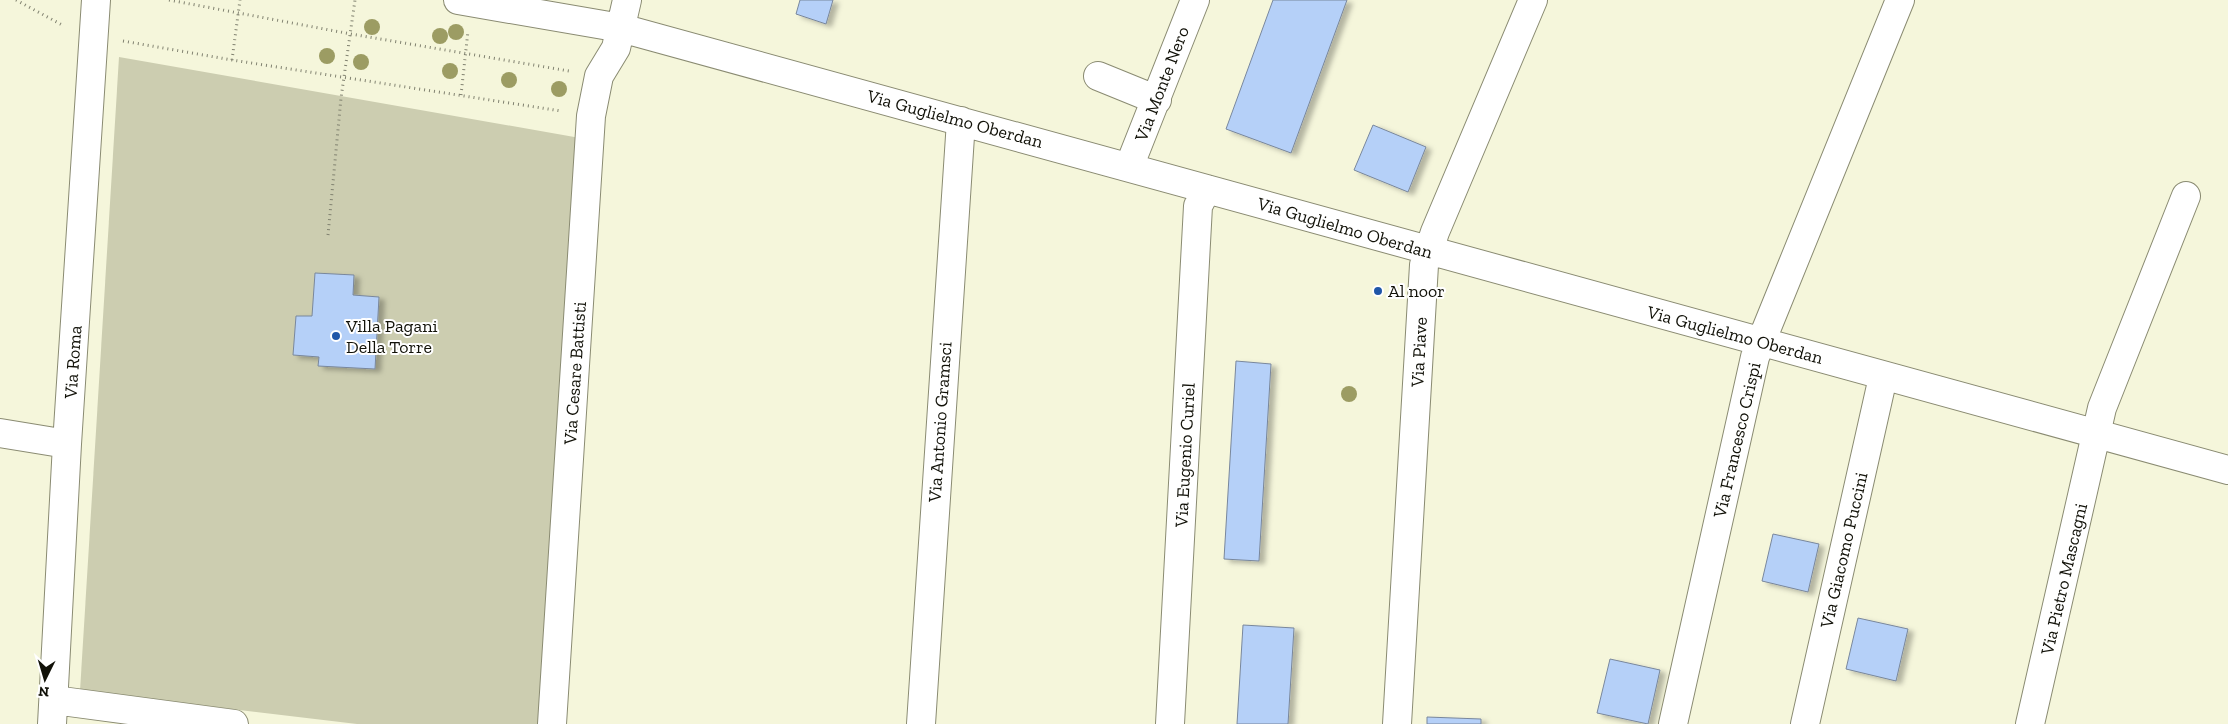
<svg xmlns="http://www.w3.org/2000/svg" width="2228" height="724" font-family="'Zilla Slab',serif">
<style>
.green{fill:#cccdb0}
.building{fill:#b5d0f8;stroke:#79879c;filter:url(#shadow)}
.lines{fill:none;stroke-linecap:round;stroke-linejoin:round}
.minor-casing{stroke:#8a8b72;stroke-width:30}
.path{stroke:#818270;stroke-width:3;stroke-dasharray:1 4;stroke-linecap:butt}
.minor{stroke:#fff;stroke-width:28}
.tree{fill:#9c9c63}
.poi-dot{fill:#1f56a8;stroke:#fff;stroke-width:2}
.labels{text-anchor:middle;dominant-baseline:central;stroke-width:4;stroke-linejoin:round;paint-order:stroke}
.street-label{font-size:18px;fill:#111108;stroke:#fff}
.poi-label{font-size:18px;fill:#111108;stroke:#fff;text-anchor:start}
</style>
<defs>
<filter id="shadow"><feDropShadow dx="5.5" dy="3" stdDeviation="2.5" flood-color="#0004"/></filter>
</defs>
<rect width="100%" height="100%" fill="#f5f6db"/>
<path class="green" d="M 119,57 L 580,138 L 542,724 L 357,724 L 80,691 Z"/>
<path class="building" d="M 800,0 L 833,0 L 826,24 L 796,14 Z
M 1273,0 L 1347,0 L 1291,153 L 1226,129 Z
M 1373,125 L 1426,147 L 1408,192 L 1354,170 Z
M 315,273 L 354,275 L 353,295 L 379,297 L 375,369 L 318,366 L 319,357 L 293,355 L 296,316 L 312,316 Z
M 1236,361 L 1271,364 L 1259,561 L 1224,559 Z
M 1773,534 L 1819,544 L 1808,592 L 1762,581 Z
M 1858,618 L 1908,629 L 1896,681 L 1846,669 Z
M 1243,625 L 1294,628 L 1288,724 L 1237,724 Z
M 1610,659 L 1660,670 L 1648,724 L 1597,713 Z
M 1427,717 L 1481,719 L 1481,724 L 1427,724 Z"/>
<g class="lines">
<defs>
<path id="minor" d="M 458,0 L 621,28 L 2228,470
M 1098,76 L 1157,100
M 1129,167 L 1195,0
M 0,433 L 67,444
M 54,700 L 234,724
M 52,724 L 67,444 L 96,0
M 552,724 L 591,116 L 599,76 L 616,48 L 627,0
M 921,724 L 961,121
M 1170,724 L 1198,206 L 1207,189
M 1397,724 L 1424,265 L 1435,232 L 1533,0
M 1673,724 L 1755,357 L 1900,0
M 1805,724 L 1883,377
M 2030,724 L 2102,408 L 2186,196"/>
</defs>
<use href="#minor" class="minor-casing"/>
<path class="path" d="M 16,0 L 64,26
M 169,0 L 351,34 L 569,71
M 123,41 L 232,60 L 561,111
M 232,60 L 240,0
M 461,95 L 468,31
M 328,235 L 341,98 L 355,0"/>
<use href="#minor" class="minor"/>
</g>
<g class="tree">
<circle cx="372" cy="27" r="8"/>
<circle cx="456" cy="32" r="8"/>
<circle cx="440" cy="36" r="8"/>
<circle cx="327" cy="56" r="8"/>
<circle cx="361" cy="62" r="8"/>
<circle cx="450" cy="71" r="8"/>
<circle cx="509" cy="80" r="8"/>
<circle cx="559" cy="89" r="8"/>
<circle cx="1349" cy="394" r="8"/>
</g>
<g class="poi-dot">
<circle cx="1378" cy="291" r="5"/>
<circle cx="336" cy="336" r="5"/>
</g>
<g class="labels">
<g class="street-label">
<text transform="translate(1162 84) rotate(-69)">Via Monte Nero</text>
<text transform="translate(955 119) rotate(15)">Via Guglielmo Oberdan</text>
<text transform="translate(1345 228) rotate(16)">Via Guglielmo Oberdan</text>
<text transform="translate(1735 335) rotate(15)">Via Guglielmo Oberdan</text>
<text transform="translate(1419 352) rotate(-87)">Via Piave</text>
<text transform="translate(73 362) rotate(-86)">Via Roma</text>
<text transform="translate(575 373) rotate(-86)">Via Cesare Battisti</text>
<text transform="translate(940 422) rotate(-86)">Via Antonio Gramsci</text>
<text transform="translate(1737 440) rotate(-77)">Via Francesco Crispi</text>
<text transform="translate(1185 455) rotate(-87)">Via Eugenio Curiel</text>
<text transform="translate(1844 550) rotate(-77)">Via Giacomo Puccini</text>
<text transform="translate(2064 579) rotate(-77)">Via Pietro Mascagni</text>
</g>
<g class="poi-label">
<text x="1388" y="291">Al noor</text>
<text x="346" y="326">Villa Pagani<tspan x="346" dy="21">Della Torre</tspan></text>
</g>
</g>
<g transform="translate(45 679) rotate(185)" stroke="#ffffff" stroke-width="4" paint-order="stroke">
<path d="M0-4L9 19L0 12L-9 19Z" fill="#111108"/>
<text y="-8" font-size="14" font-weight="bold" text-anchor="middle" fill="#111108">N</text>
</g>
</svg>
